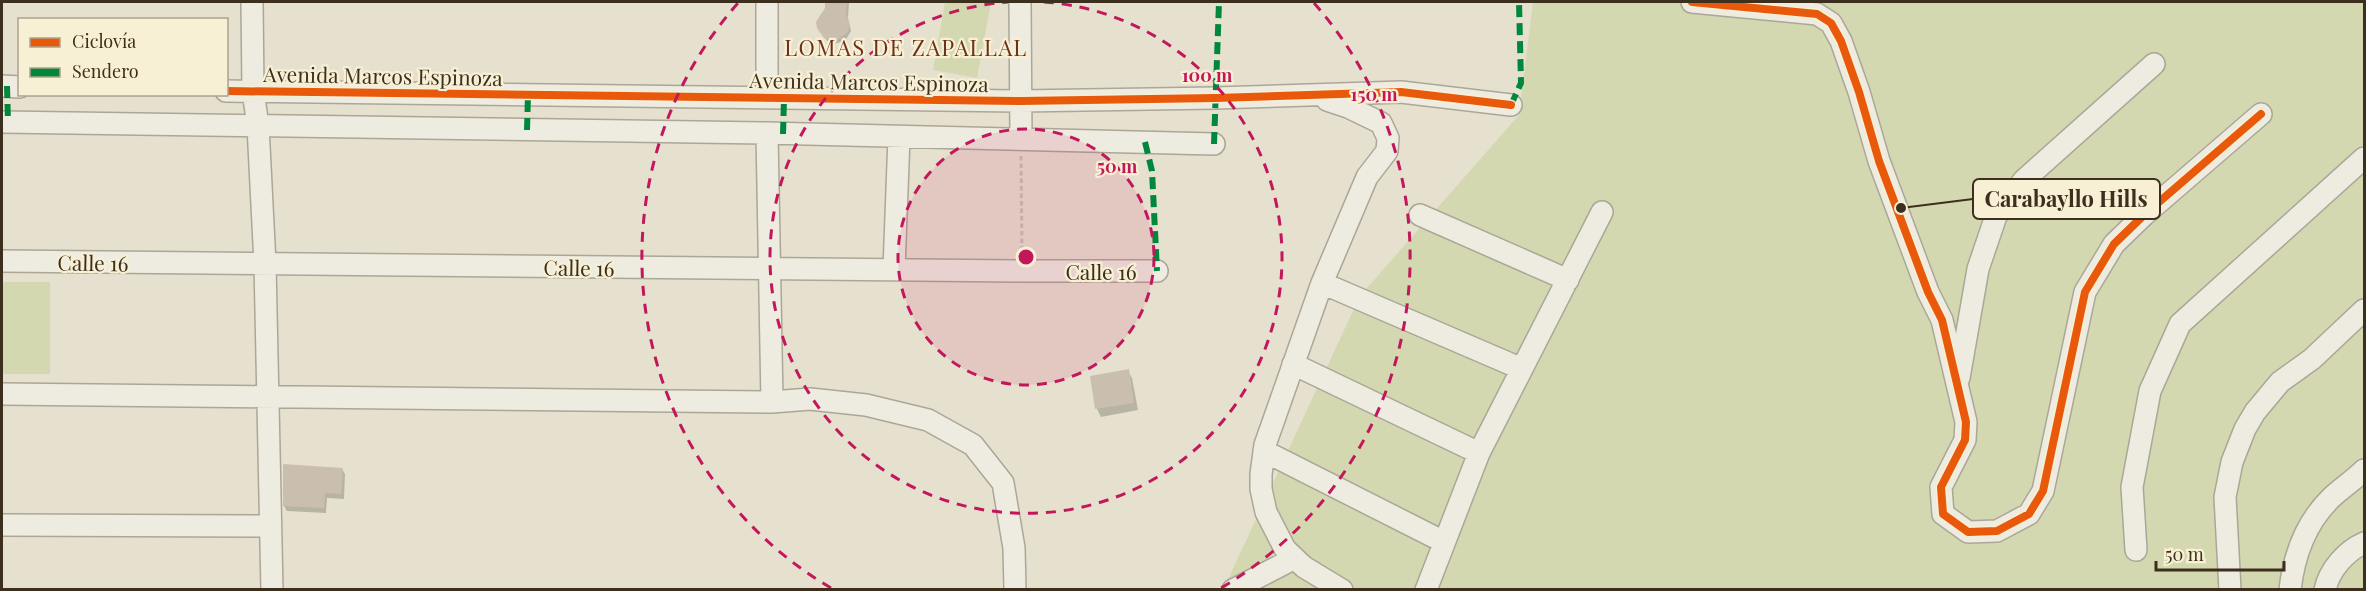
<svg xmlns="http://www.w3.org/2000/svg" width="2366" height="591" font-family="'Playfair Display',serif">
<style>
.green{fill:#d4d8b0}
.shadow{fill:#0003}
.building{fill:#cabfaf}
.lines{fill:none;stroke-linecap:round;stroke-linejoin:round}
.minor-casing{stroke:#aca697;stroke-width:24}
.path{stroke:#c7c2b7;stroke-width:3;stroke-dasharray:4.5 3;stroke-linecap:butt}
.minor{stroke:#eeebe0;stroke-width:21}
.quiet{stroke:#00873e;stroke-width:6;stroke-dasharray:12 6;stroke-linecap:butt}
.cycleway-casing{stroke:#f8f0d5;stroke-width:11}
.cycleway{stroke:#e8590c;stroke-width:8}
.ring{fill:none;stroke:#c2185b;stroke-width:3;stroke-dasharray:10 8}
.labels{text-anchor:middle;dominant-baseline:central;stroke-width:4.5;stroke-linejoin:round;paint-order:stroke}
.street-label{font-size:21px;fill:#3d2f1e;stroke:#f8f0d5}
.neighbourhood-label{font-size:22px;letter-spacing:1.5px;fill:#6d311a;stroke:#f8f0d5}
.centre{fill:#c2185b;stroke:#f8f0d5;stroke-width:3}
.ring-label{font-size:18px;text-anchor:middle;font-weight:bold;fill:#c2185b;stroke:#f8f0d5;stroke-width:4.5;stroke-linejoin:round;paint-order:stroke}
.leader{fill:none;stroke:#3d2f1e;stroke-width:2}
.callout-dot{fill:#3d2f1e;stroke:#f8f0d5;stroke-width:2}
.callout{fill:#f8f0d5;stroke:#3d2f1e;stroke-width:2}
.callout-label{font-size:22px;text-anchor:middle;font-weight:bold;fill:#3d2f1e}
</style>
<rect width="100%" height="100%" fill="#e6e1ce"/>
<path class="green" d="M 945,2 L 991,3 L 977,78 L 933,70 Z
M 1533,2 L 2364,2 L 2364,589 L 1223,590 L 1360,296 L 1519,115 Z
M 3,282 L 50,282 L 50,374 L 3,374 Z"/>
<path class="shadow" d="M 826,2 L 849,2 L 848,18 L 851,31 L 845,41 L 833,44 L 828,42 L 818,28 L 819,17 L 826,8 Z
M 1128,371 L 1132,378 L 1138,410 L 1101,417 L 1097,409 L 1091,377 Z
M 342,469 L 345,474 L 344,499 L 327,498 L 326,513 L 287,511 L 284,506 Z"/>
<path class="building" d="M 825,2 L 847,2 L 846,13 L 850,25 L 848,32 L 837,40 L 824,38 L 817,28 L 816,22 L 825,8 Z
M 1129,369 L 1134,403 L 1095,409 L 1090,376 Z
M 283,464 L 343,468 L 341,494 L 325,493 L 324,508 L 283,506 Z"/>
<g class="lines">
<defs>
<path id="minor" d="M 252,2 L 253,91 L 258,126 L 265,264 L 272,590
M 767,2 L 767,98
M 1020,2 L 1021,139
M 1692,2 L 1817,14 L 1831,23 L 1841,41 L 1859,92 L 1879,161 L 1928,292 L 1942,320 L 1966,422 L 1965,440 L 1941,487 L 1943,514 L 1968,532 L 1997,531 L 2029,514 L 2043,491 L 2085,292 L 2114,244 L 2144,215 L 2261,114
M 2,86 L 20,87
M 226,91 L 1020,101 L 1216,98 L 1401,92 L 1511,105
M 1327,100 L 1348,107 L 1381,123 L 1388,138 L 1387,151 L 1367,177 L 1322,283 L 1265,445 L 1261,474 L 1261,489 L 1266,512 L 1285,549 L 1304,567 L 1342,590
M 2,122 L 767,133 L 1214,144
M 767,133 L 772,402
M 1420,215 L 1568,280
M 2,261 L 1022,271 L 1157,271
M 894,269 L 899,137
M 1322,283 L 1522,369
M 1293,364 L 1479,453
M 1959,378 L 1978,269 L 1996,216 L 2024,180 L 2154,64
M 2,394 L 772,402 L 810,399 L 866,405 L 928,420 L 973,445 L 1003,483 L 1014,548 L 1015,590
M 1264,451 L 1444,542
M 2,525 L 270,526
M 2136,550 L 2132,487 L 2150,391 L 2180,324 L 2364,158
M 1233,590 L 1293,559
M 1426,590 L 1479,453 L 1602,212
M 2230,590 L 2225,497 L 2232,462 L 2245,429 L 2255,412 L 2280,382 L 2312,359 L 2364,310
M 2290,590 C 2294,554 2306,522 2332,497 C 2343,487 2354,480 2364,470
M 2325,590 C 2329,570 2346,551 2364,543"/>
</defs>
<use href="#minor" class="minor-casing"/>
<path class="path" d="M 1021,156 L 1022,254"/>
<use href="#minor" class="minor"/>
<path class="quiet" d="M 7,86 L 8,122
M 1511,105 L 1521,83 L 1519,2
M 527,130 L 528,95
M 783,134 L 784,99
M 1145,142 L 1152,171 L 1157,271
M 1214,144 L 1219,2"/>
<defs>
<path id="cycleway" d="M 1692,2 L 1817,14 L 1831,23 L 1841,41 L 1859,92 L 1879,161 L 1928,292 L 1942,320 L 1966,422 L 1965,440 L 1941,487 L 1943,514 L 1968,532 L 1997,531 L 2029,514 L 2043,491 L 2085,292 L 2114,244 L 2144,215 L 2261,114
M 226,91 L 1020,101 L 1216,98 L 1401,92 L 1511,105"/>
</defs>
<use href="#cycleway" class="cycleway-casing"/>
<use href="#cycleway" class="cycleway"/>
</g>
<circle cx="1026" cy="257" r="128" fill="#c2185b" fill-opacity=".12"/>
<g class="ring">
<circle cx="1026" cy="257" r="128"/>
<path d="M1044 2A256 256 0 1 1 1008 2"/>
<path d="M831 588A384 384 0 0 1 738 3M1314 3A384 384 0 0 1 1221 588"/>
</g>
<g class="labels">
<g class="street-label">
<text transform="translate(383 75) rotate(1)">Avenida Marcos Espinoza</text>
<text transform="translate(869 81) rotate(1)">Avenida Marcos Espinoza</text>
<text transform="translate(93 262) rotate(1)">Calle 16</text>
<text transform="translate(579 267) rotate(1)">Calle 16</text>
<text x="1101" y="271">Calle 16</text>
</g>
<g class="neighbourhood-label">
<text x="906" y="47">LOMAS DE ZAPALLAL</text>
</g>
</g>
<circle cx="1026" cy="257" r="9" class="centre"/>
<g class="ring-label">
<text x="1207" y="82">100 m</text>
<text x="1374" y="101">150 m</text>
<text x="1117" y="173">50 m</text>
</g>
<path class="leader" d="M1901 208L1973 199"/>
<circle class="callout-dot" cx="1901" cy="208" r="6"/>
<rect class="callout" x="1973" y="179" width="187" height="40" rx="6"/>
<g class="callout-label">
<text x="2066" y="207">Carabayllo Hills</text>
</g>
<rect width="2366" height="591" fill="none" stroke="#3d2f1e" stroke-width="6"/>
<rect x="18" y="18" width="210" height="78" fill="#f8f0d5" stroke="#ada38c" stroke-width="1.5"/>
<rect x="30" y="38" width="30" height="9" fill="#e8590c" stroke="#ada38c" stroke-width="1.5"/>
<text x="72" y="48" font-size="18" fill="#3d2f1e">Ciclovía</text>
<rect x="30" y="68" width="30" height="9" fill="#00873e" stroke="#ada38c" stroke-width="1.5"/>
<text x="72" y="78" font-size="18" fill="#3d2f1e">Sendero</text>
<path d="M2156 561v9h128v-9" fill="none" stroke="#3d2f1e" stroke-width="3"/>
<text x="2165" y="561" font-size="18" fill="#3d2f1e" stroke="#f8f0d5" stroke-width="4.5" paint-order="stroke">50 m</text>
</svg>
